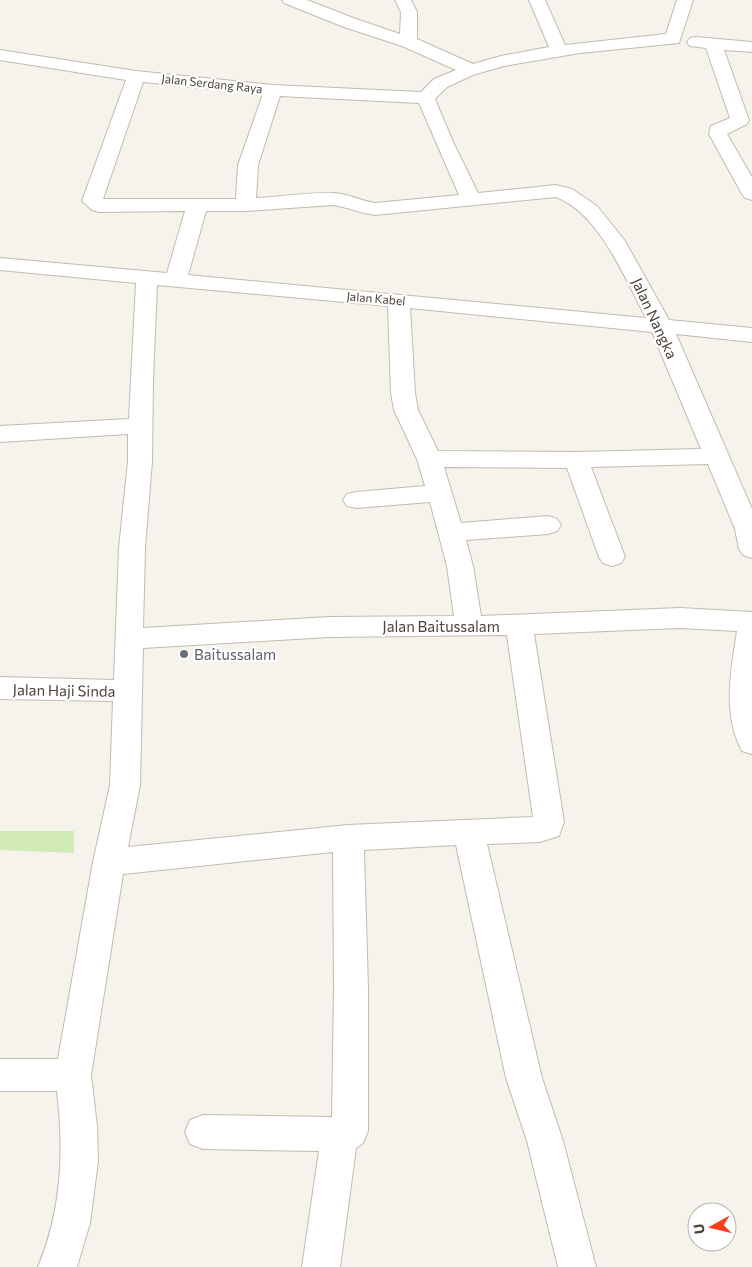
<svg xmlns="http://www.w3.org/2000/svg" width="752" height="1267" font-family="Commissioner,sans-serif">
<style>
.green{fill:#d2eab5}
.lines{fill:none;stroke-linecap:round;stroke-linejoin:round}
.minor-casing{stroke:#c2bbae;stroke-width:2}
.minor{fill:#fff;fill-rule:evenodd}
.worship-dot{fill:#6b7280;stroke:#fff;stroke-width:2}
.labels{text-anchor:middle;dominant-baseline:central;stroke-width:4.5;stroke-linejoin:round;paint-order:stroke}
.far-street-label{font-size:12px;fill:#4b4439;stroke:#fff}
.street-label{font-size:15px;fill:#4b4439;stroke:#fff}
.worship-label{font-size:15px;fill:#5b616d;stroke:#fff;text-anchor:start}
</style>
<rect width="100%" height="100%" fill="#f6f3ec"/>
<path class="green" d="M 0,831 L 74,831 L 74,853 L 0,850 Z"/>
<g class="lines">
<defs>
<path id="minor" d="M 282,0 L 307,0 L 356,19 L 400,34 L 401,12 L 395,0 L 411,0 L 417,12 L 417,39 L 473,64 L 501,56 L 549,47 L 529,0 L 545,0 L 565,45 L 666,34 L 677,0 L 693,0 L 679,43 L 580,53 L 504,66 L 473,75 L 447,87 L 435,99 L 453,142 L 478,193 L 556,185 L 572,189 L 597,206 L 625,241 L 669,320 L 752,328 L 752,342 L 676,334 L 752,509 L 752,558 L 743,555 L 739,549 L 735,529 L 708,464 L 591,467 L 625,557 L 621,563 L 612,566 L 603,563 L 599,557 L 567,468 L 444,467 L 461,523 L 548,516 L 557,519 L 561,525 L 557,531 L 548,534 L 466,540 L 473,566 L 481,616 L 680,608 L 752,612 L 752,754 L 742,751 C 722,714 731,670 737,631 L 680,628 L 534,634 L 564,822 L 559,836 L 540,842 L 487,844 L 542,1078 L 563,1141 L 596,1267 L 558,1267 L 527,1141 L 506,1078 L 456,845 L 364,850 L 368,989 L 368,1131 L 363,1143 L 356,1148 L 340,1267 L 302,1267 L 319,1151 L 203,1149 L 190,1144 L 185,1132 L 190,1120 L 203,1115 L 332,1117 L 334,989 L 333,852 L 123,874 L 91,1075 L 97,1126 L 98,1161 L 90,1223 L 77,1267 L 38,1267 C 62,1209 64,1152 57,1091 L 0,1091 L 0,1059 L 58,1059 L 93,862 L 110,785 L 113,701 L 0,699 L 0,677 L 114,680 L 119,548 L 128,461 L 128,434 L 0,442 L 0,426 L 129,419 L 136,283 L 0,270 L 0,258 L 167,273 L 185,211 L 99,212 L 92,210 L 82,201 L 126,80 L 0,60 L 0,50 L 136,71 L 273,85 L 421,92 L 434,79 L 456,70 L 402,46 L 344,27 L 284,3 ZM 143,82 L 263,94 L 238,165 L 236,199 L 103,199 ZM 280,96 L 419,103 L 459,195 L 375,203 C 361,201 349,194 334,193 C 309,192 282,197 256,198 L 258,165 ZM 556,197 C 600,214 625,279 646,318 L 188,275 L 206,211 L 246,211 L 333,205 C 347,207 360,213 375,215 ZM 157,285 L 388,306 L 391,393 L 394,410 L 417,459 L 425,486 L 356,492 L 347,494 L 343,500 L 347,506 L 356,508 L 430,502 L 447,566 L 454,616 L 329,617 L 143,628 L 145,548 L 152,461 L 153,380 ZM 410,308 L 652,332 L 701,449 L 576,452 L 438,451 L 418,410 L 415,393 ZM 507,635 L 533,817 L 348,825 L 128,847 L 140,785 L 143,648 L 329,637 Z
M 696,37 L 752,42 L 752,52 L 724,50 L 749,120 L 747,124 L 727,134 L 752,177 L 752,200 L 745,198 L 742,194 L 709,134 L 711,126 L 730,118 L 706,48 L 690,46 L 687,42 L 690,38 Z"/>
</defs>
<use href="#minor" class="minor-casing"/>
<use href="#minor" class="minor"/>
</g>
<circle class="worship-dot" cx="184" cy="654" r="5"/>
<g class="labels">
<g class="far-street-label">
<text transform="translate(212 83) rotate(6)">Jalan Serdang Raya</text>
<text transform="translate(376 298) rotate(5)">Jalan Kabel</text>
</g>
<g class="street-label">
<text transform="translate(655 318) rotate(65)">Jalan Nangka</text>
<text x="441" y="626">Jalan Baitussalam</text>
<text transform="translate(64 690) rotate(1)">Jalan Haji Sinda</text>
</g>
<g class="worship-label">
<text x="194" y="654">Baitussalam</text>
</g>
</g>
<g transform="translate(712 1227) rotate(262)"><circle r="24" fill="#ffffff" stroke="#b7b4b0"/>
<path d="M0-4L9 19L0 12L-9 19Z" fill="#fc3f1d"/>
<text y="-8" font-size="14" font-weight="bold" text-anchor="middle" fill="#4b4439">U</text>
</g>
</svg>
